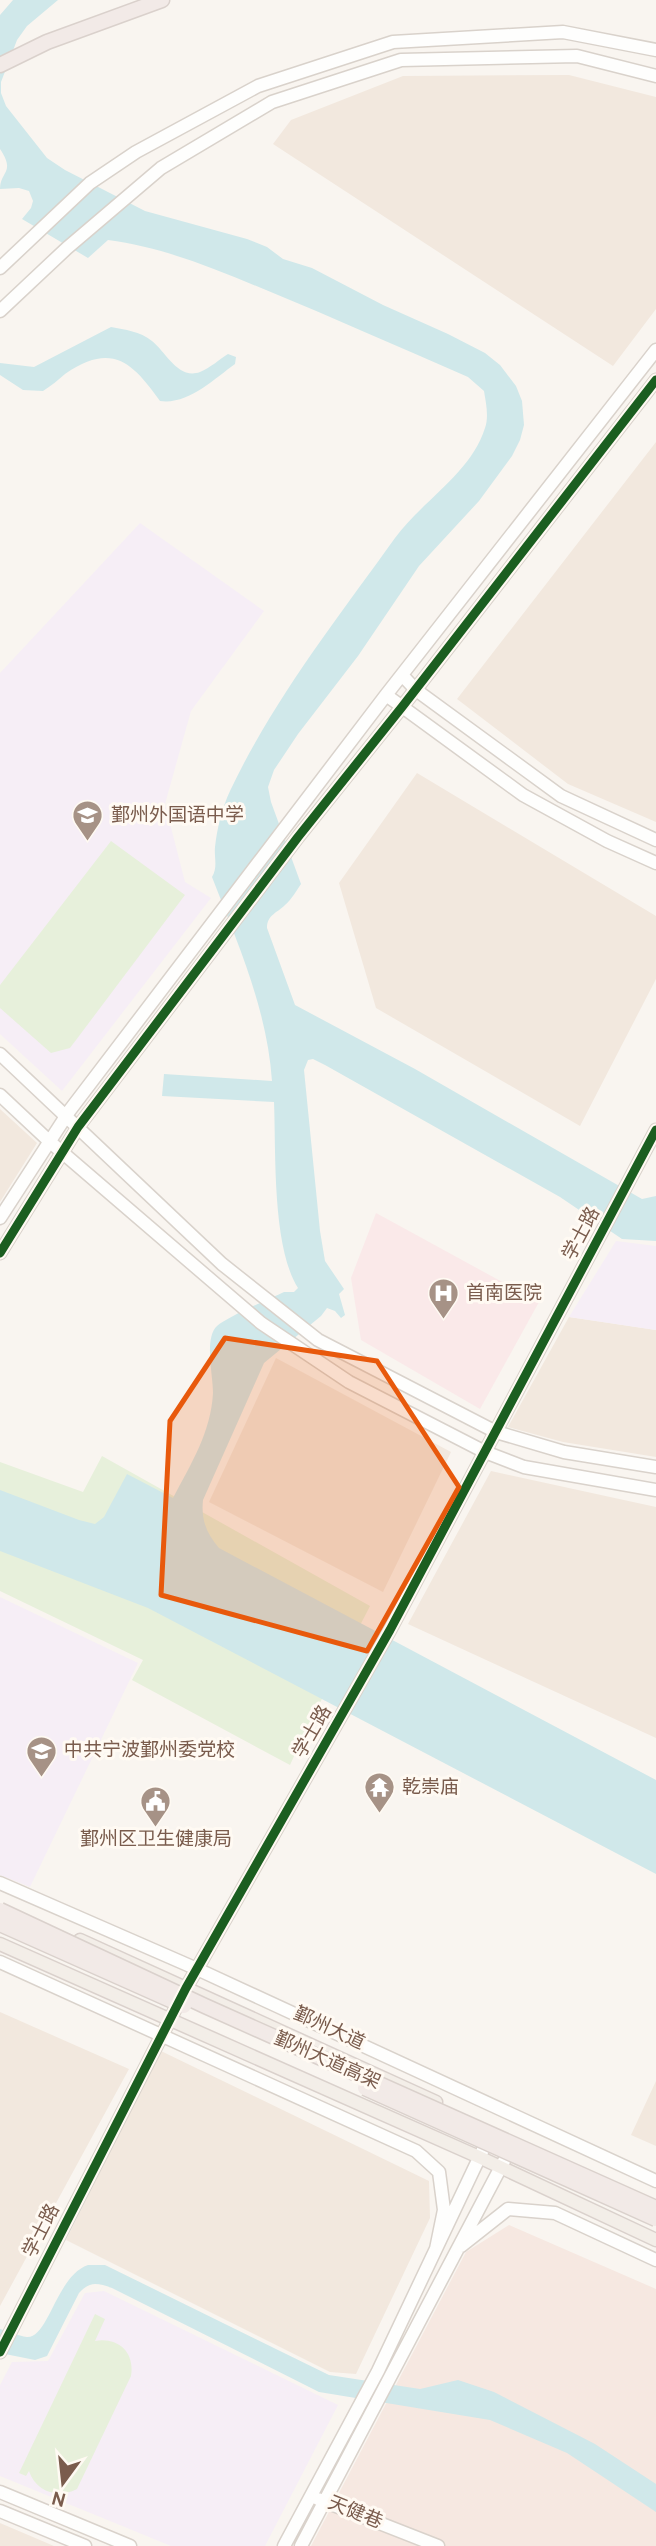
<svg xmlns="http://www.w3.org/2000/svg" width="656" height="2546" font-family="Overpass,'Noto Sans SC',sans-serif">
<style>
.residential{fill:#f2e8de}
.commercial{fill:#f6e8e1}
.education{fill:#f6eef6}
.medical{fill:#fae9e9}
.green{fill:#e7f0db}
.water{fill:#d0e8ea}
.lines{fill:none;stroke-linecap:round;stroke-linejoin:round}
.secondary-casing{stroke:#d9d2cb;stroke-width:15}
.primary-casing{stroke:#dad1cc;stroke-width:15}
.highway-casing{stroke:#dad1cc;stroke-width:17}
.secondary{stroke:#fefefd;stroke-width:12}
.primary{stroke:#f3eee8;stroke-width:12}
.highway{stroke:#f2eae7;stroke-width:14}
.highway-bridge-casing{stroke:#dad1cc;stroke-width:17;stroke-linecap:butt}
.highway-bridge{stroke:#f2eae7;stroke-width:14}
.cycleway-casing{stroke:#fffaf3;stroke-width:13}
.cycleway{stroke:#1b5e20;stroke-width:9}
.marked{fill:#e8590c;fill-opacity:0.2;stroke:#e8590c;stroke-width:5;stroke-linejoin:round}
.labels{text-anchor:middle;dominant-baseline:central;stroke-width:6;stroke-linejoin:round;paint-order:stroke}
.poi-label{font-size:19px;fill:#7a5c4d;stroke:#fffaf3;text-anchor:start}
.street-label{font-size:19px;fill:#7a5c4d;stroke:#fffaf3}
</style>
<rect width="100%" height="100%" fill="#f9f5f0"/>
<path class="residential" d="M 569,75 L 656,97 L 656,309 L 613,366 L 273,144 L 291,120 L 403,76 Z
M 656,442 L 656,822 L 568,784 L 457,699 Z
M 417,773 L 656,916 L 656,979 L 580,1126 L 376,1008 L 339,883 Z
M 0,1109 L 37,1143 L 0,1202 Z
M 569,1317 L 656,1330 L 656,1457 L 563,1442 L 508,1427 Z
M 276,1358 L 451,1452 L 383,1592 L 209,1502 Z
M 491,1471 L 656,1507 L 656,1738 L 408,1624 Z
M 0,2012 L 129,2069 L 0,2306 Z
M 161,2051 L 429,2181 L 430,2218 L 356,2374 L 330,2372 L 66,2240 Z
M 656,2081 L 656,2146 L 631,2135 Z
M 0,2523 L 54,2546 L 0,2546 Z"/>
<path class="commercial" d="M 509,2225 L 656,2289 L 656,2546 L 311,2546 L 466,2252 Z"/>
<path class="education" d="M 140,523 L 264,611 L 191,711 L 165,804 L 185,882 L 211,898 L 62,1091 L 0,1034 L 0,673 Z
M 616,1241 L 656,1246 L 656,1330 L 569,1317 Z
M 0,1597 L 138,1663 L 30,1887 L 0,1875 Z
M 104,2291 L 338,2405 L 265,2546 L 171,2546 L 0,2476 L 0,2385 L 12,2362 L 48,2361 L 85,2293 Z"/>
<path class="medical" d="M 376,1213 L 539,1302 L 480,1409 L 361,1340 L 351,1278 Z"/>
<path class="green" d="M 111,841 L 185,895 L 70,1048 L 51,1053 L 0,1008 L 0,985 Z
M 102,1456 L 370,1606 L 309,1724 L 290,1765 L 132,1680 L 143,1660 L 0,1591 L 0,1462 L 83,1492 Z
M 95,2314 L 105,2319 L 95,2341 C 118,2337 135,2352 131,2376 L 77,2489 C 58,2499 36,2492 29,2471 L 26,2476 L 19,2473 Z"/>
<path class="water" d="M 13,0 L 58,0 L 27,26 L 17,40 L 1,82 L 1,93 L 6,106 L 47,158 L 65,170 L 145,211 L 247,239 L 267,247 L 283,259 L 312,268 L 383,305 L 448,334 L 485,353 L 500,365 L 516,386 L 522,401 L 524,425 L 520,440 L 512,456 L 479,501 L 419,566 L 358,656 L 298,734 L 274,770 L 268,787 L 271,802 L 301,884 C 296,891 292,899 285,905 C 277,913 267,915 267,928 L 295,1005 L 415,1069 L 642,1199 L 656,1196 L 656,1241 L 622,1239 L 560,1197 L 325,1065 L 313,1059 L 308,1060 L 304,1070 L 320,1231 L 325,1261 L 344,1289 L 339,1294 L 345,1315 L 341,1318 L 335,1311 L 327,1308 L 321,1316 L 264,1363 L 203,1500 C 201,1519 206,1533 219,1548 L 656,1780 L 656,1874 L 148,1608 L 0,1551 L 0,1490 L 79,1520 L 95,1524 L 104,1517 L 127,1474 L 173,1498 C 191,1464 211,1432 213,1393 C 213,1375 204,1338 217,1326 C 227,1317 269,1299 284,1292 L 294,1292 L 298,1288 C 272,1247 276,1153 274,1102 L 162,1096 L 164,1074 L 272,1081 C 267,1009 238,944 212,877 C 218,867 214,858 215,847 C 217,828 222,808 230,791 C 273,700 337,619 395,538 C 422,501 471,473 485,428 C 489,417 486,403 484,391 L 468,377 C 401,348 334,318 266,290 C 215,269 163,247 108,240 L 88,258 L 22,219 L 31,208 L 33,201 L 29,191 L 19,188 L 0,189 C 0,171 16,173 0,149 L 0,15 Z
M 111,327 C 125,330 140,331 152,341 C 166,352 178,380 200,372 C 210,368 220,359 228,354 L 236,357 L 235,364 C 214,379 188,405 160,401 C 132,362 112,342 65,374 C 58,380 51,386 43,391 L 23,390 L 0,375 L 0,363 L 34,367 Z
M 88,2265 L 105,2265 L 329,2375 L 420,2389 L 458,2380 L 494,2392 L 595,2444 L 656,2484 L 656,2512 L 567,2453 L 490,2420 L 319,2392 L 112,2288 C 97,2283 90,2281 79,2293 L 47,2356 L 35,2360 L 0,2353 L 0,2329 C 8,2331 18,2336 27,2337 C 49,2338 56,2276 88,2265 Z"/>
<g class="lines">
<defs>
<path id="secondary" d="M 0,268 L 90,183 L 136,152 L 258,86 L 393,42 L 563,32 L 656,50
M 0,311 L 67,248 L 161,168 L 272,102 L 401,60 L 577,56 L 656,76
M 402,675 L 416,690 L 561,796 L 656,840
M 386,695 L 523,795 L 607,841 L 656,863
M 0,1054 L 222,1264 L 318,1340 L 496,1432 L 564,1452 L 656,1467
M 0,1095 L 49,1141 L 261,1323 L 349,1382 L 485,1452 L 524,1467 L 656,1490
M 0,1218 L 70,1110 L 386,695 L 656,350
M 0,1253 L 78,1127 L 298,837 L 402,707 L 656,380
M 0,1883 L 197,1969 L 656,2181
M 0,1962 L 416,2151 L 439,2172 L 444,2210 L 436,2249
M 461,2246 L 508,2209 L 555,2213 L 656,2260
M 0,2352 L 186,1988 L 390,1630 L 656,1130
M 0,2492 L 130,2546
M 318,2499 L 438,2546
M 0,2511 L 85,2546
M 284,2546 L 378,2371 L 490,2135
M 301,2546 L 513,2144"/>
<path id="primary" d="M 80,1940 L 436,2102
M 0,1944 L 479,2157 L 656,2240"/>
<path id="highway" d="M 0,65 L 47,42 L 162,0"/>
</defs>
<use href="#secondary" class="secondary-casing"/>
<use href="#primary" class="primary-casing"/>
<use href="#highway" class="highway-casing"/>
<use href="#secondary" class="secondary"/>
<use href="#primary" class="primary"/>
<use href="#highway" class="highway"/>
<defs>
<path id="highway-bridge" d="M 0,1910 L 205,2006 L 656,2208
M 0,1924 L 184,2006
M 365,2088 L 656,2219"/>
</defs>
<use href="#highway-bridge" class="highway-bridge-casing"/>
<use href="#highway-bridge" class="highway-bridge"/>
<defs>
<path id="cycleway" d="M 0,1253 L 78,1127 L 298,837 L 402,707 L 656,380
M 0,2352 L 186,1988 L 390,1630 L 656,1130"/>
</defs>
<use href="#cycleway" class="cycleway-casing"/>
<use href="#cycleway" class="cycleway"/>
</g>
<path class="marked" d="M 225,1338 L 377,1361 L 459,1487 L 367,1651 L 161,1595 L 170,1421 Z"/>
<defs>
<symbol id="school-pin" viewBox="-11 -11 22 30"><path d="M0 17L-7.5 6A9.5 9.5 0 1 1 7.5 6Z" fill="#a69286" stroke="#fffaf3"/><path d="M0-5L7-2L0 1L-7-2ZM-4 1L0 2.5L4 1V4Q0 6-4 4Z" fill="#fff"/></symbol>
<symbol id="hospital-pin" viewBox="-11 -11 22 30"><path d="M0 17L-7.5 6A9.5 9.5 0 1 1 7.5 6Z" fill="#a69286" stroke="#fffaf3"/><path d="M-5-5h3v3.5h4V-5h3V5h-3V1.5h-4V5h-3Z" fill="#fff"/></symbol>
<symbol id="university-pin" viewBox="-11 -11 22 30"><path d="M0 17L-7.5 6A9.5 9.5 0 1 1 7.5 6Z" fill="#a69286" stroke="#fffaf3"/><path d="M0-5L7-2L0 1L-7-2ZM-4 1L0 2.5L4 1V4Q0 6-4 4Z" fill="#fff"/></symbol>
<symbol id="temple-pin" viewBox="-11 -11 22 30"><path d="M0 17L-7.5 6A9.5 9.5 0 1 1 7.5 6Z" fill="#a69286" stroke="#fffaf3"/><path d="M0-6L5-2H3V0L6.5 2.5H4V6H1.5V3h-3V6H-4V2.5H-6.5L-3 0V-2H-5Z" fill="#fff"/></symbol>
<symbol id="civic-pin" viewBox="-11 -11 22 30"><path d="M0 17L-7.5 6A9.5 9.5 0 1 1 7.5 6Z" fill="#a69286" stroke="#fffaf3"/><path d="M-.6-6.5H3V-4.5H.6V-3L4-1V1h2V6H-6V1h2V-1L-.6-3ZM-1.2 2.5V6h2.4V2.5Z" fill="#fff"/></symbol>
</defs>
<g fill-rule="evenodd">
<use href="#school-pin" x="70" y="798" width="35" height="47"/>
<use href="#hospital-pin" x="426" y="1276" width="35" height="47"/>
<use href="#university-pin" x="24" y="1734" width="35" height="47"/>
<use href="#temple-pin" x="362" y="1770" width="35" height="47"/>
<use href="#civic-pin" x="138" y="1784" width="35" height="47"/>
</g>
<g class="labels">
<g class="poi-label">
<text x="111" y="816">鄞州外国语中学</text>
<text x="466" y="1294">首南医院</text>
<text x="64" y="1751">中共宁波鄞州委党校</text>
<text x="402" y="1788">乾崇庙</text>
<text x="156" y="1840" text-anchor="middle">鄞州区卫生健康局</text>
</g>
<g class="street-label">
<text transform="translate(582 1234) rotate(-62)">学士路</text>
<text transform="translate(313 1732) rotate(-60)">学士路</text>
<text transform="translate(329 2029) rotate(25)">鄞州大道</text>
<text transform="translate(327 2061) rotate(24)">鄞州大道高架</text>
<text transform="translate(42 2231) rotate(-63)">学士路</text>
<text transform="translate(355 2513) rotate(22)">天健巷</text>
</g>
</g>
<g transform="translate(63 2483) rotate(195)" stroke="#fffaf3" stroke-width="5" paint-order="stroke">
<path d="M0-5L12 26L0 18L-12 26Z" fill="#7a5c4d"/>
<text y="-10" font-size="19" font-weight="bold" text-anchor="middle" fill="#7a5c4d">N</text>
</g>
</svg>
